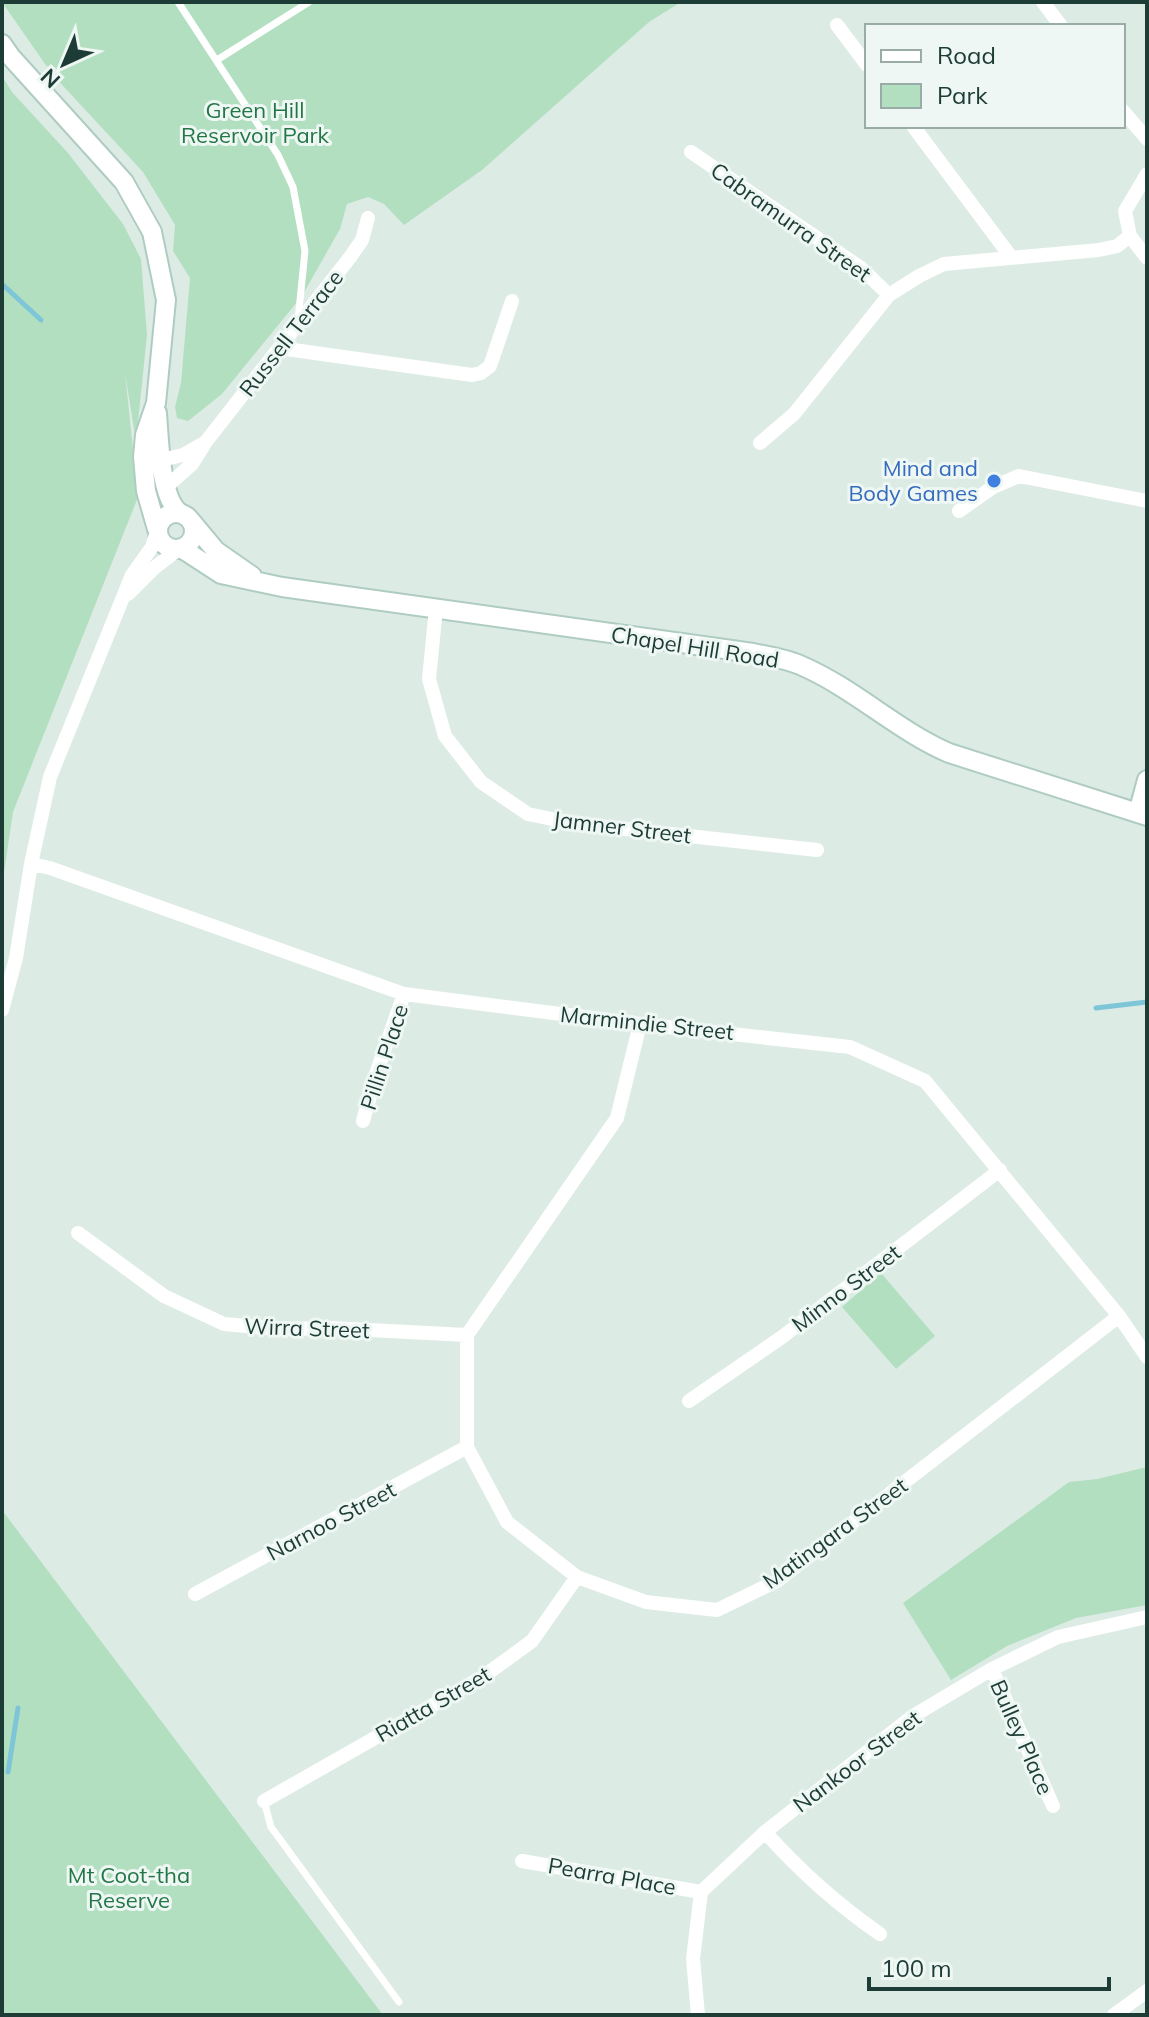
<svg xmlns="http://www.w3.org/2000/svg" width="1149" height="2017" font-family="Mulish,sans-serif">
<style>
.green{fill:#b3dfc1}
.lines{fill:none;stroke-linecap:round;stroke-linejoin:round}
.stream{stroke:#7ec6d7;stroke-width:5}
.secondary-casing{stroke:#afccc2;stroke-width:22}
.lane{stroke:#fff;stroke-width:7}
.street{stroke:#fff;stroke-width:14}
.secondary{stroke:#fff;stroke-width:18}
.shop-dot{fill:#3f7fe0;stroke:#eef7f3;stroke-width:3}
.labels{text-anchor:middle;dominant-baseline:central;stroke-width:6;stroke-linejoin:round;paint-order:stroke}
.park-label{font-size:22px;fill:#237747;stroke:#eef7f3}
.street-label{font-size:22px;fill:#1d3c35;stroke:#eef7f3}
.shop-label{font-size:22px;fill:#366cbe;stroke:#eef7f3;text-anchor:end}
</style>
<rect width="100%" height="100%" fill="#ddebe5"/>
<path class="green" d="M 2,2 L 681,2 L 649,22 L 482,170 L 404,225 L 384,204 L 368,197 L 347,204 L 340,229 L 302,296 L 222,394 L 188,421 L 177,418 L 175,407 L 181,383 L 190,278 L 173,251 L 175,225 L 143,172 L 52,74 Z
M 2,76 L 12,92 L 68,153 L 123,224 L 141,259 L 147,335 L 136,441 L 125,373 L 138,497 L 13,812 L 2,886 Z
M 881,1273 L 935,1336 L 896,1369 L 842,1307 Z
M 1147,1467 L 1147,1605 L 1076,1618 L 1007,1646 L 951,1680 L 903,1603 L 1069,1482 L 1097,1479 Z
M 2,1510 L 383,2015 L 2,2015 Z"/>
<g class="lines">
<path class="stream" d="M 2,284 L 41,320
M 1096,1008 L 1147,1002
M 8,1772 L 18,1708"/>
<defs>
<path id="secondary" d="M 2,44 L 11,57 L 124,182 L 152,232 L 166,300 L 156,403 L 145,435 L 143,457 L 146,491 L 157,529
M 157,413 C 159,437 160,499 180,513
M158 531a18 18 0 1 1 36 0a18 18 0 1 1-36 0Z
M 191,521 L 216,551 L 252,576
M 181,548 L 221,574 L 282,587 L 753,653 C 768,656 786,659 800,665 C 854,688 896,730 949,753 L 1147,816
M 1138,813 L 1147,780"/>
</defs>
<use href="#secondary" class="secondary-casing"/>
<path class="lane" d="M 178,2 L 278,155 L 293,187 L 305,251 L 298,320
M 217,60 L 309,2
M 264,1801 L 271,1827 L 399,2002"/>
<path class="street" d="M 1043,2 L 1061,26
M 837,25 L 867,65
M 1123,111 L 1147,139
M 913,126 L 1011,257
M 691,152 L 861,268 L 889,295
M 1147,174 L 1125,211 L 1130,236 L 1147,258
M 279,348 L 472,375 L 481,373 L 490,366 L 512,301
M 760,443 L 794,414 L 889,295 L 919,276 L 944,264 L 1099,250 L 1117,246 L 1130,236
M 161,460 L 183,455 L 204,443
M 166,487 L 192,464 L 205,443 L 351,256 L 362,240 L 368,218
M 959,511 L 993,487 L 1019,476 L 1147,501
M 128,594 L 154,568 L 179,549
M 436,608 L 429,679 L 445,736 L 481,782 L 528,814 L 571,823 L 817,850
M 31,864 L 50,868 L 404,994 L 640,1024 L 850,1047 L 925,1081 L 1119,1316 L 1147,1357
M 2,1010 L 16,958 L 31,864 L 50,777 L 132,575 L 152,547 L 157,532
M 640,1024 L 617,1118 L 467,1335 L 467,1447 L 507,1522 L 577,1577 L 646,1602 L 717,1610 L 777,1581 L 1119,1316
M 363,1121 L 377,1071 L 404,994
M 78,1233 L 164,1296 L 224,1324 L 280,1329 L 330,1328 L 467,1335
M 689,1401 L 782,1337 L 1000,1170
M 195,1594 L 467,1447
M 992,1669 L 1053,1806
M 264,1801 L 484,1676 L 532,1641 L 577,1577
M 765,1832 C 799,1870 838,1905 880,1934
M 522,1861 L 701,1892
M 698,2015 L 693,1959 L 701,1892 L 765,1832 L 913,1716 L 992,1669 L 1058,1637 L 1147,1617
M 1114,2015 L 1147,1991"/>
<use href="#secondary" class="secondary"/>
</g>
<circle class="shop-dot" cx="994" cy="481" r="8"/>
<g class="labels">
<g class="park-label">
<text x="255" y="110">Green Hill<tspan x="255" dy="25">Reservoir Park</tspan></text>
<text x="129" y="1875">Mt Coot-tha<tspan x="129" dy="25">Reserve</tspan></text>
</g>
<g class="street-label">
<text transform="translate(791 222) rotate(35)">Cabramurra Street</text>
<text transform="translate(291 333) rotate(-52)">Russell Terrace</text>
<text transform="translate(695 647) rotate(9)">Chapel Hill Road</text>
<text transform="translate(622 827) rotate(7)">Jamner Street</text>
<text transform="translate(647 1023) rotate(6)">Marmindie Street</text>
<text transform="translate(384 1057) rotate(-72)">Pillin Place</text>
<text transform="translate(846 1288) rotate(-37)">Minno Street</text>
<text transform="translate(307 1328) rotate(2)">Wirra Street</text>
<text transform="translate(331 1521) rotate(-28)">Narnoo Street</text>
<text transform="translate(835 1533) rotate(-36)">Matingara Street</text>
<text transform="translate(433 1704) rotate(-30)">Riatta Street</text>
<text transform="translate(1022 1737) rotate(66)">Bulley Place</text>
<text transform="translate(857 1761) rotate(-37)">Nankoor Street</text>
<text transform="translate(612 1876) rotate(10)">Pearra Place</text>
</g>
<g class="shop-label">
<text x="978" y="468">Mind and<tspan x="978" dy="25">Body Games</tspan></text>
</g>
</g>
<rect width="1149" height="2017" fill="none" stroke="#1d3c35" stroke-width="8"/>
<rect x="865" y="24" width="260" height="104" fill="#eef7f3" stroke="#9aaca7" stroke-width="2"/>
<rect x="881" y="50" width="40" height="12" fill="#ffffff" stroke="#9aaca7" stroke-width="2"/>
<text x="937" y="64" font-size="24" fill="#1d3c35">Road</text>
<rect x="881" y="84" width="40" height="24" fill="#b3dfc1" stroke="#9aaca7" stroke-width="2"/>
<text x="937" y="104" font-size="24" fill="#1d3c35">Park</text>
<g transform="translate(64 64) rotate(224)" stroke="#eef7f3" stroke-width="6" paint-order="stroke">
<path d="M0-6L14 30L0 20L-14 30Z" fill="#1d3c35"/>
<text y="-12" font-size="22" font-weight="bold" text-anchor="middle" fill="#1d3c35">N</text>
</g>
<path d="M869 1977v12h240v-12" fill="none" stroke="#1d3c35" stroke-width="4"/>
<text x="881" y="1977" font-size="24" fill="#1d3c35" stroke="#eef7f3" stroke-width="6" paint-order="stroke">100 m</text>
</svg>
